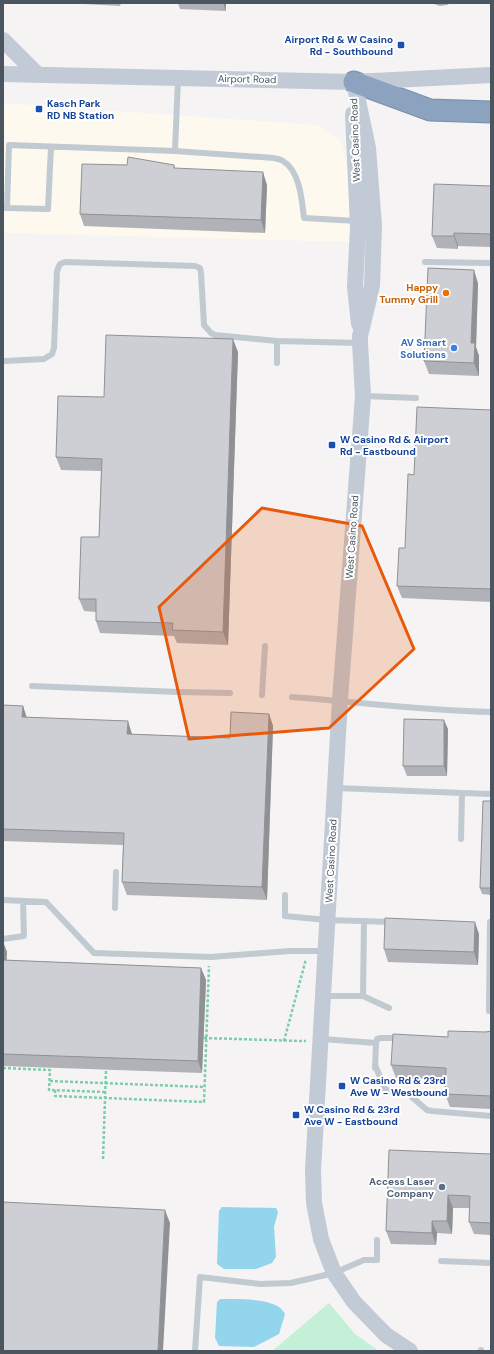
<svg xmlns="http://www.w3.org/2000/svg" width="494" height="1354" font-family="'DM Sans',sans-serif">
<style>
.commercial{fill:#fdf9ef}
.green{fill:#c4f0d7}
.water{fill:#92d5ec}
.lines{fill:none;stroke-linecap:round;stroke-linejoin:round}
.highway-casing{stroke:#778eac;stroke-width:23}
.path{stroke:#7ccea9;stroke-width:2.5;stroke-dasharray:3 2;stroke-linecap:butt}
.lane{stroke:#c1c9d1;stroke-width:6}
.secondary{stroke:#c1cad5;stroke-width:16}
.highway{stroke:#8ca3c0;stroke-width:21}
.wall{fill:#b0b2b7}
.shaded-wall{fill:#909195}
.building{fill:#cdcfd5;stroke:#909195}
.marked{fill:#e8590c;fill-opacity:0.2;stroke:#e8590c;stroke-width:3;stroke-linejoin:round}
.transit-dot{fill:#1a4fb4;stroke:#fff;stroke-width:1.5}
.food-dot{fill:#e8710a;stroke:#fff;stroke-width:1.5}
.shop-dot{fill:#3f7fe0;stroke:#fff;stroke-width:1.5}
.service-dot{fill:#5c6f8a;stroke:#fff;stroke-width:1.5}
.labels{text-anchor:middle;dominant-baseline:central;stroke-width:4;stroke-linejoin:round;paint-order:stroke}
.transit-label{font-size:10px;font-weight:bold;fill:#164399;stroke:#fff;text-anchor:start}
.street-label{font-size:10px;fill:#4a5560;stroke:#fff}
.food-label{font-size:10px;font-weight:bold;fill:#c56008;stroke:#fff;text-anchor:end}
.shop-label{font-size:10px;font-weight:bold;fill:#366cbe;stroke:#fff;text-anchor:end}
.service-label{font-size:10px;font-weight:bold;fill:#4e5e75;stroke:#fff;text-anchor:end}
</style>
<rect width="100%" height="100%" fill="#f5f3f3"/>
<path class="commercial" d="M 3,103 L 318,125 L 341,141 L 351,181 L 351,242 L 3,233 Z"/>
<path class="green" d="M 329,1303 L 355,1334 L 379,1351 L 272,1351 Z"/>
<path class="water" d="M 222,1207 L 276,1208 L 278,1212 L 274,1227 L 276,1257 L 272,1263 L 256,1269 L 224,1269 L 217,1264 L 219,1211 Z
M 220,1299 C 236,1299 278,1297 285,1314 L 279,1334 L 254,1347 L 219,1346 L 215,1338 L 217,1302 Z"/>
<g class="lines">
<defs>
<path id="highway" d="M 354,82 L 430,110 L 491,112"/>
</defs>
<use href="#highway" class="highway-casing"/>
<path class="path" d="M 204,1038 L 301,1041 L 306,1041
M 284,1041 L 306,959
M 3,1068 L 50,1070 L 49,1090 L 105,1092
M 50,1081 L 205,1087
M 55,1090 L 55,1096 L 204,1102 L 209,966
M 103,1159 L 106,1070"/>
<path class="lane" d="M 175,151 L 274,158 C 277,159 280,159 283,161 C 300,171 302,201 304,218 L 357,221
M 3,208 L 7,208 L 9,145 L 175,151 L 178,79
M 7,208 L 48,209 L 51,147
M 425,262 L 491,263
M 5,361 L 44,359 L 52,354 L 54,348 L 57,271 L 60,264 L 65,262 L 195,266 L 200,268 L 201,273 L 204,325 L 211,333 L 215,335 L 277,341
M 277,363 L 277,341 L 360,343
M 365,396 L 416,398
M 32,686 L 178,692 L 230,693
M 262,695 L 265,646
M 292,697 C 358,702 424,711 491,712
M 336,788 L 462,793 L 461,839
M 462,793 L 491,794
M 285,895 L 285,916 L 327,920 L 392,922
M 3,900 L 46,902 L 94,953 L 211,957 L 290,951 L 325,951
M 115,908 L 116,872
M 490,922 L 489,1011 L 491,1011
M 3,939 L 24,936 L 23,901
M 324,996 L 363,996 L 389,1008
M 363,996 L 364,921
M 322,1039 L 376,1043 L 375,1068
M 376,1043 L 377,1039 L 381,1038 L 401,1038
M 375,1065 L 385,1089 L 394,1093 L 407,1093 L 427,1110 L 432,1111 L 491,1116
M 441,1261 L 491,1263
M 195,1351 L 200,1277 L 260,1284 L 291,1283 L 334,1273 L 364,1260 L 377,1260 L 377,1240
M 481,1351 L 481,1350"/>
<path class="secondary" d="M 3,40 L 38,75
M 3,74 L 354,82 L 491,75
M 354,82 L 368,148 L 374,225 L 372,286 L 360,336 L 360,343 L 363,396 L 340,700 L 313,1170 L 314,1203 L 321,1239 L 334,1273 L 354,1302 L 386,1335 L 410,1351
M 353,114 L 358,227 L 355,287 L 359,324"/>
<use href="#highway" class="highway"/>
</g>
<path class="wall" d="M 84,3 L 121,3 L 120,6 L 84,4 Z
M 178,3 L 226,3 L 226,11 L 180,9 Z
M 431,3 L 451,3 L 447,5 L 440,6 Z
M 127,165 L 174,165 L 175,168 L 267,185 L 265,233 L 84,226 L 80,214 Z
M 491,186 L 491,247 L 458,246 L 458,249 L 437,248 L 432,236 Z
M 478,283 L 476,347 L 479,356 L 479,376 L 429,374 L 424,361 Z
M 238,352 L 228,645 L 177,643 L 174,636 L 100,633 L 96,621 L 96,612 L 84,611 L 79,599 L 99,537 L 101,471 L 61,470 L 56,457 L 104,397 Z
M 491,410 L 491,602 L 402,598 L 397,586 L 405,548 L 414,475 Z
M 3,705 L 23,706 L 27,718 L 132,734 L 230,738 L 269,714 L 273,726 L 267,900 L 127,895 L 122,882 L 123,845 L 3,841 Z
M 448,729 L 447,776 L 407,776 L 403,766 Z
M 491,801 L 491,895 L 482,894 L 480,888 Z
M 479,934 L 478,965 L 388,962 L 384,949 Z
M 3,942 L 7,952 L 6,960 L 201,968 L 206,980 L 202,1073 L 3,1066 Z
M 491,1031 L 491,1109 L 450,1107 L 445,1094 L 446,1080 L 396,1078 L 391,1065 L 448,1037 Z
M 491,1154 L 491,1235 L 474,1234 L 469,1222 L 470,1208 L 453,1208 L 452,1234 L 437,1233 L 436,1245 L 391,1244 L 386,1231 Z"/>
<path class="shaded-wall" d="M 223,3 L 226,3 L 226,11 Z
M 263,172 L 267,185 L 265,233 L 261,220 Z
M 454,233 L 458,246 L 458,249 L 454,236 Z
M 474,270 L 478,283 L 476,347 L 479,356 L 479,376 L 474,363 L 471,343 Z
M 233,339 L 238,352 L 228,645 L 223,632 Z
M 23,706 L 27,719 L 22,717 Z
M 269,714 L 273,726 L 267,900 L 262,887 Z
M 444,720 L 448,729 L 447,776 L 444,766 Z
M 128,721 L 132,734 L 127,734 Z
M 475,922 L 479,934 L 478,965 L 474,952 Z
M 3,942 L 7,952 L 6,973 L 3,965 Z
M 201,968 L 206,980 L 202,1073 L 198,1061 Z
M 448,1195 L 453,1208 L 452,1234 L 447,1221 Z
M 165,1210 L 170,1223 L 163,1351 L 158,1351 Z
M 432,1221 L 437,1233 L 436,1245 L 432,1233 Z"/>
<path class="building" d="M 128,157 L 174,165 L 174,168 L 263,172 L 261,220 L 80,214 L 82,164 L 127,165 Z
M 434,184 L 491,186 L 491,234 L 454,233 L 454,236 L 432,236 Z
M 428,268 L 474,270 L 471,343 L 475,343 L 474,363 L 424,361 Z
M 106,335 L 233,339 L 223,632 L 172,630 L 173,623 L 96,621 L 96,599 L 79,599 L 81,537 L 99,537 L 102,459 L 56,457 L 58,396 L 104,397 Z
M 417,407 L 491,410 L 491,589 L 397,586 L 399,548 L 405,548 L 408,474 L 414,475 Z
M 3,705 L 23,706 L 22,717 L 128,721 L 127,734 L 230,738 L 231,712 L 269,714 L 262,887 L 122,882 L 124,833 L 3,829 Z
M 404,719 L 444,720 L 444,766 L 403,766 Z
M 483,801 L 491,801 L 491,888 L 480,888 Z
M 385,918 L 475,922 L 474,952 L 384,949 Z
M 3,960 L 201,968 L 198,1061 L 3,1054 Z
M 448,1031 L 486,1032 L 491,1031 L 491,1096 L 445,1094 L 446,1068 L 391,1065 L 393,1034 L 448,1037 Z
M 389,1150 L 491,1154 L 491,1223 L 469,1222 L 470,1196 L 448,1195 L 447,1221 L 432,1221 L 432,1233 L 386,1231 Z
M 3,1202 L 165,1210 L 158,1351 L 3,1351 Z"/>
<path class="marked" d="M 262,508 L 362,526 L 414,649 L 329,728 L 189,739 L 159,607 Z"/>
<g class="transit-dot">
<rect x="397" y="41" width="8" height="8" rx="2"/>
<rect x="35" y="105" width="8" height="8" rx="2"/>
<rect x="328" y="441" width="8" height="8" rx="2"/>
<rect x="338" y="1082" width="8" height="8" rx="2"/>
<rect x="292" y="1111" width="8" height="8" rx="2"/>
</g>
<circle class="food-dot" cx="446" cy="293" r="4"/>
<circle class="shop-dot" cx="454" cy="348" r="4"/>
<circle class="service-dot" cx="442" cy="1187" r="4"/>
<g class="labels">
<g class="transit-label">
<text x="393" y="39" text-anchor="end">Airport Rd &amp; W Casino<tspan x="393" dy="12">Rd - Southbound</tspan></text>
<text x="47" y="103">Kasch Park<tspan x="47" dy="12">RD NB Station</tspan></text>
<text x="340" y="439">W Casino Rd &amp; Airport<tspan x="340" dy="12">Rd - Eastbound</tspan></text>
<text x="350" y="1080">W Casino Rd &amp; 23rd<tspan x="350" dy="12">Ave W - Westbound</tspan></text>
<text x="304" y="1109">W Casino Rd &amp; 23rd<tspan x="304" dy="12">Ave W - Eastbound</tspan></text>
</g>
<g class="street-label">
<text transform="translate(247 79) rotate(1)">Airport Road</text>
<text transform="translate(355 140) rotate(-92)">West Casino Road</text>
<text transform="translate(352 537) rotate(-86)">West Casino Road</text>
<text transform="translate(331 861) rotate(-87)">West Casino Road</text>
</g>
<g class="food-label">
<text x="438" y="287">Happy<tspan x="438" dy="12">Tummy Grill</tspan></text>
</g>
<g class="shop-label">
<text x="446" y="342">AV Smart<tspan x="446" dy="12">Solutions</tspan></text>
</g>
<g class="service-label">
<text x="434" y="1181">Access Laser<tspan x="434" dy="12">Company</tspan></text>
</g>
</g>
<rect width="494" height="1354" fill="none" stroke="#4a5560" stroke-width="8"/>
</svg>
